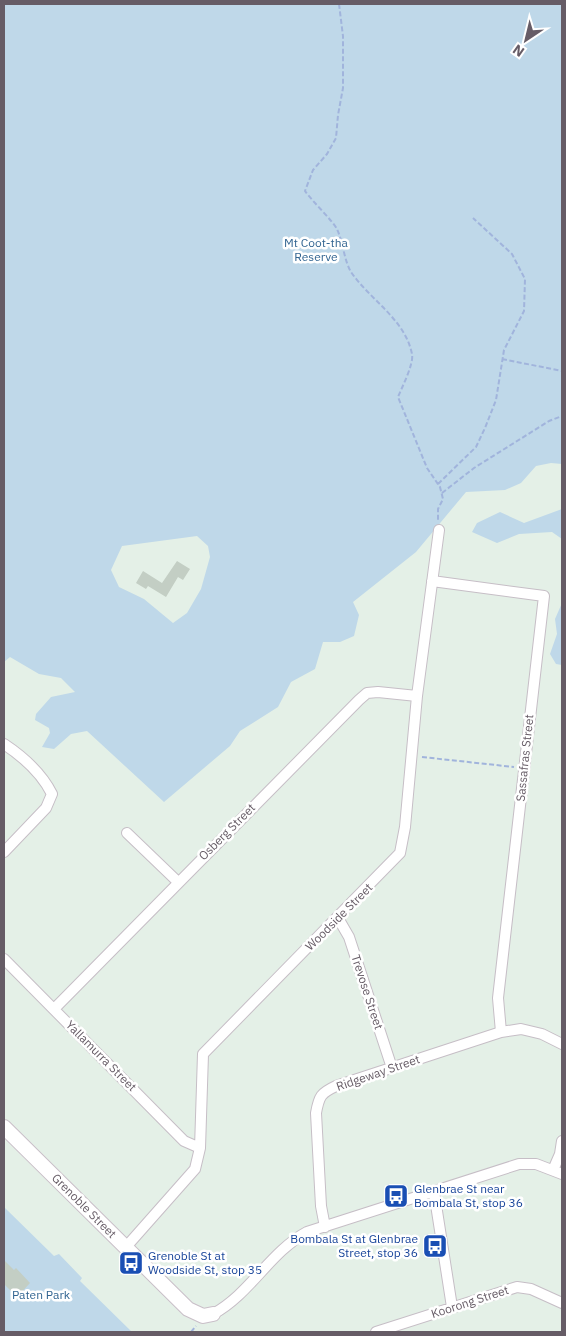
<svg xmlns="http://www.w3.org/2000/svg" width="566" height="1336" viewBox="0 0 566 1336" font-family="'IBM Plex Sans',sans-serif">
  <style>
    .green { fill: #bfd8e9; fill-rule: evenodd }
    .building { fill: #c3cec4 }
    .lines { fill: none; stroke-linecap: round; stroke-linejoin: round }
    .street-casing { stroke: #c6bec6; stroke-width: 12 }
    .secondary-casing { stroke: #c9bfc8; stroke-width: 16 }
    .path { stroke: #a1b4dc; stroke-width: 2; stroke-dasharray: 5 2.5; stroke-linecap: butt }
    .street { stroke: #fff; stroke-width: 10 }
    .secondary { stroke: #fff; stroke-width: 14 }
    .labels { text-anchor: middle; stroke-width: 5; stroke-linejoin: round; paint-order: stroke }
    .park-label { font-size: 12px; fill: #316491; stroke: #fff }
    .street-label { font-size: 12px; fill: #665c66; stroke: #fff }
    .transit-label { font-size: 12px; fill: #164399; stroke: #fff; text-anchor: start }
  </style>
  <rect width="100%" height="100%" fill="#e4f0e7"/>
  <path class="green" d="M 4,4 L 562,4 L 562,464 L 551,463 L 536,466 L 521,483 L 505,490 L 466,492 L 416,552 L 353,602 L 359,615 L 354,636 L 340,642 L 323,642 L 315,669 L 291,682 L 278,707 L 240,731 L 230,746 L 164,802 L 87,731 L 71,734 L 54,749 L 42,747 L 50,733 L 49,728 L 35,720 L 36,714 L 51,697 L 75,692 L 61,678 L 39,674 L 10,657 L 4,662 ZM 197,536 L 208,546 L 210,557 L 201,589 L 187,613 L 173,623 L 144,599 L 119,587 L 111,570 L 122,546 Z
    M 562,509 L 562,539 L 552,532 L 519,534 L 497,543 L 472,532 L 477,523 L 500,512 L 524,523 Z
    M 562,603 L 562,665 L 556,664 L 550,654 L 557,634 L 555,619 Z
    M 4,1207 L 54,1256 L 59,1254 L 82,1278 L 80,1281 L 132,1332 L 4,1332 Z"/>
  <path class="building" d="M 177,561 L 190,569 L 183,580 L 178,577 L 166,597 L 148,586 L 146,589 L 136,583 L 143,571 L 162,583 Z
    M 4,1260 L 14,1270 L 16,1268 L 30,1283 L 17,1297 L 4,1284 Z"/>
  <g class="lines">
    <defs>
      <path id="street" d="M 432,581 L 544,596 L 498,998 L 501,1032
        M 4,744 C 22,756 42,774 52,794 L 46,808 L 4,852
        M 127,833 L 178,882
        M 338,918 L 349,937 L 392,1068
        M 4,959 L 184,1141 L 200,1148
        M 54,1009 L 359,700 L 367,693 L 378,692 L 417,696
        M 553,1170 L 560,1154 L 562,1141
        M 434,1192 L 452,1307
        M 325,1227 L 321,1206 L 316,1113 C 319,1096 321,1093 336,1086 L 501,1032 L 521,1029 L 542,1034 L 562,1044
        M 126,1247 L 195,1169 L 200,1148 L 203,1054 L 400,853 L 405,827 L 417,696 L 439,530
        M 213,1314 C 250,1294 270,1252 307,1232 L 519,1164 L 536,1164 L 562,1174
        M 376,1332 L 517,1287 L 531,1289 L 562,1303"/>
      <path id="secondary" d="M 4,1127 L 188,1309 L 203,1316 L 213,1314"/>
    </defs>
    <use href="#street" class="street-casing"/>
    <use href="#secondary" class="secondary-casing"/>
    <path class="path" d="M 339,4 L 343,36 L 343,88 L 338,115 L 336,138 L 327,154 L 313,170 L 305,191 C 312,201 332,220 337,229 C 343,242 344,260 351,272 C 370,300 405,319 412,354 C 414,364 402,387 398,397 L 427,468 L 440,487 L 443,499 L 438,509 L 438,520
      M 502,359 L 562,371
      M 438,484 L 476,447 L 485,428 L 496,400 L 504,350 L 524,311 L 525,279 L 512,254 L 473,218
      M 442,493 L 474,468 L 549,421 L 562,416
      M 422,757 L 514,767
      M 191,1332 L 196,1326"/>
    <use href="#street" class="street"/>
    <use href="#secondary" class="secondary"/>
  </g>
  <defs>
    <symbol id="bus-square" viewBox="-11 -11 22 22"><rect x="-9" y="-9" width="18" height="18" rx="4" fill="#1a4fb4" stroke="#fff"/><path d="M-5-6H5V4H4V6H2V4H-2V6H-4V4H-5ZM-3.5-4V0h7V-4ZM-3.5 1.2v1.5H-2V1.2ZM2 1.2v1.5H3.5V1.2Z" fill="#fff"/></symbol>
  </defs>
  <g fill-rule="evenodd">
    <use href="#bus-square" x="382" y="1182" width="28" height="28"/>
    <use href="#bus-square" x="421" y="1232" width="28" height="28"/>
    <use href="#bus-square" x="117" y="1249" width="28" height="28"/>
  </g>
  <g class="labels">
    <g class="park-label">
      <text x="316" y="247">Mt Coot-tha<tspan x="316" dy="14">Reserve</tspan></text>
      <text x="41" y="1299">Paten Park</text>
    </g>
    <g class="street-label">
      <text transform="translate(525 758) rotate(-84)" y="4">Sassafras Street</text>
      <text transform="translate(227 832) rotate(-45)" y="4">Osberg Street</text>
      <text transform="translate(339 917) rotate(-45)" y="4">Woodside Street</text>
      <text transform="translate(367 992) rotate(72)" y="4">Trevose Street</text>
      <text transform="translate(101 1056) rotate(45)" y="4">Yallamurra Street</text>
      <text transform="translate(378 1073) rotate(-19)" y="4">Ridgeway Street</text>
      <text transform="translate(84 1206) rotate(45)" y="4">Grenoble Street</text>
      <text transform="translate(470 1302) rotate(-18)" y="4">Koorong Street</text>
    </g>
    <g class="transit-label">
      <text x="414" y="1193">Glenbrae St near<tspan x="414" dy="14">Bombala St, stop 36</tspan></text>
      <text x="418" y="1243" text-anchor="end">Bombala St at Glenbrae<tspan x="418" dy="14">Street, stop 36</tspan></text>
      <text x="148" y="1260">Grenoble St at<tspan x="148" dy="14">Woodside St, stop 35</tspan></text>
    </g>
  </g>
  <rect width="566" height="1336" fill="none" stroke="#665c66" stroke-width="10"/>
  <g transform="translate(526 40) rotate(215)" stroke="#ffffff" stroke-width="4" paint-order="stroke">
  <path d="M0-4L9 19L0 12L-9 19Z" fill="#665c66"/>
  <text y="-8" font-size="14" font-weight="bold" text-anchor="middle" fill="#665c66">N</text>
  </g>
</svg>
